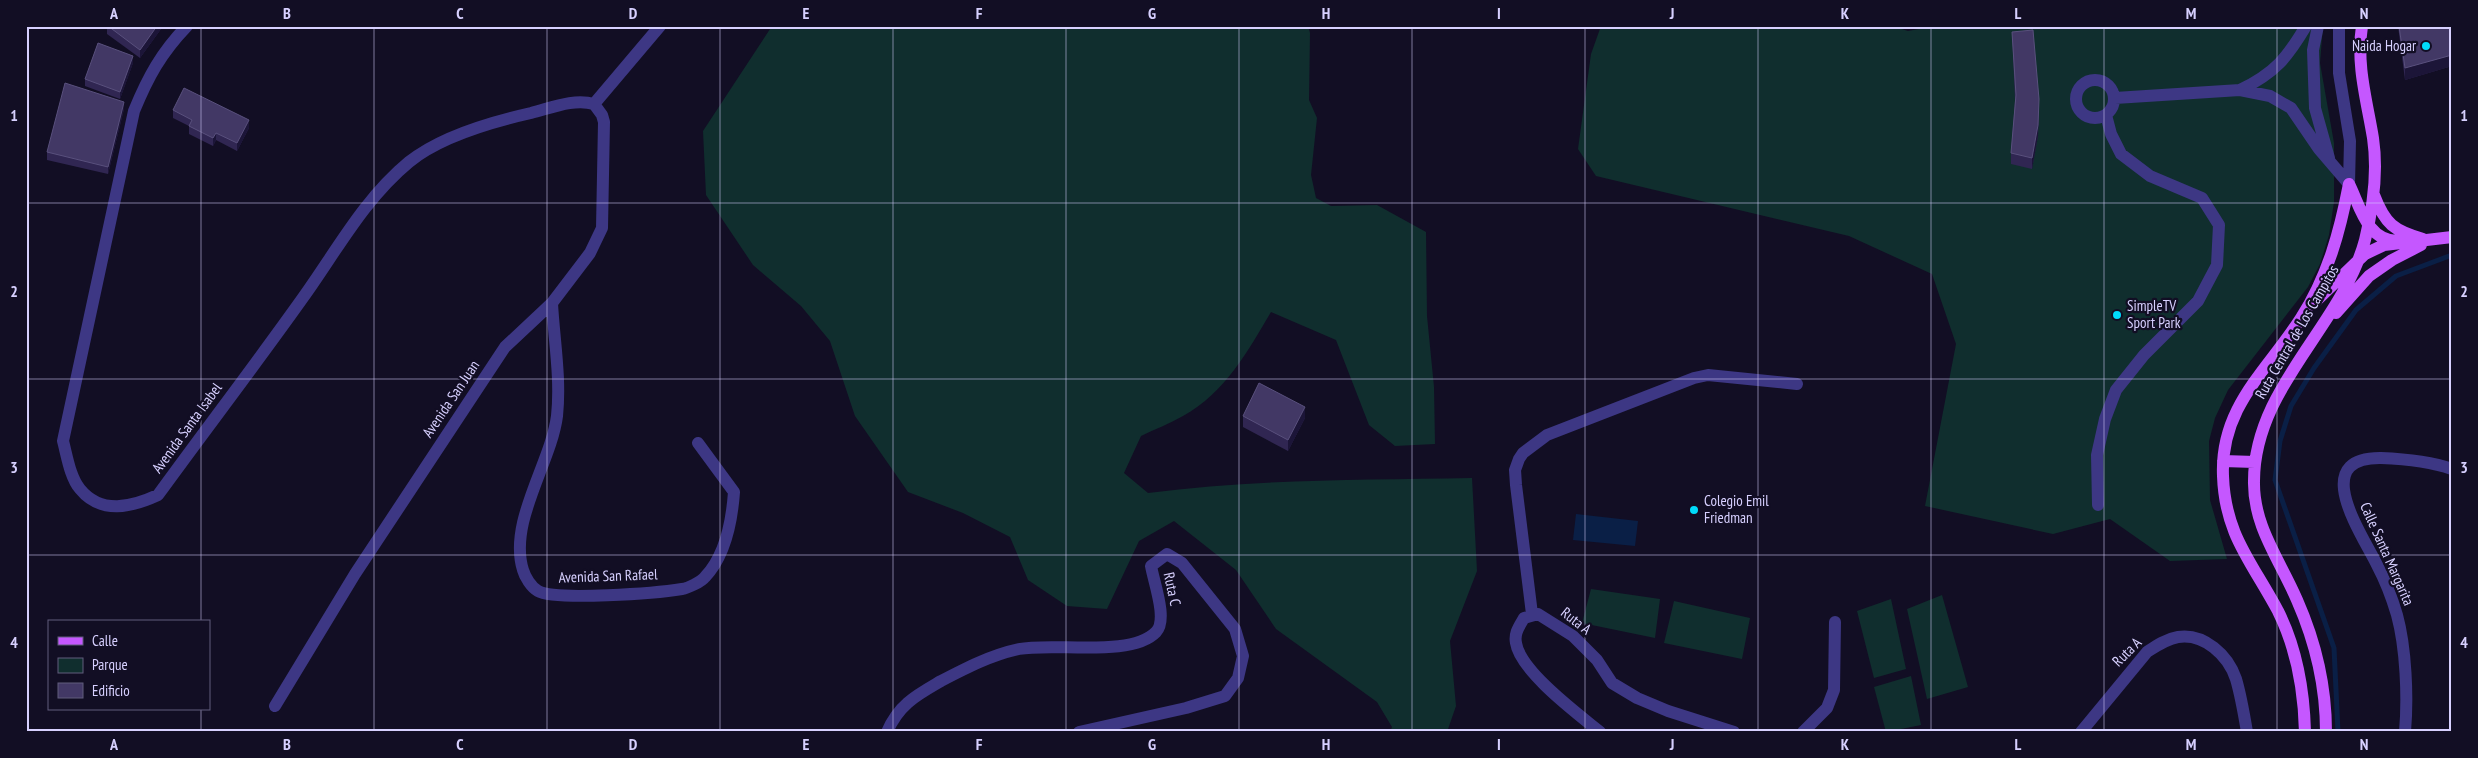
<svg xmlns="http://www.w3.org/2000/svg" width="2478" height="758" viewBox="0 0 2478 758" font-family="'PT Sans Narrow',sans-serif">
  <style>
    .green { fill: #102e2e }
    .water { fill: #0a1f46 }
    .lines { fill: none; stroke-linecap: round; stroke-linejoin: round }
    .stream { stroke: #0a1f46; stroke-width: 5 }
    .minor { stroke: #3d3784; stroke-width: 12 }
    .major { stroke: #c557ff; stroke-width: 12 }
    .wall { fill: #302652 }
    .shaded-wall { fill: #1c1538 }
    .building { fill: #423865; stroke: #59507d }
    .grid { fill: none; stroke: #d7d0ff; stroke-width: 1; stroke-opacity: 0.55 }
    .poi-dot { fill: #00dbfb; stroke: #120e24; stroke-width: 2 }
    .labels { text-anchor: middle; stroke-width: 4.5; stroke-linejoin: round; paint-order: stroke }
    .poi-label { font-size: 15px; fill: #d7d0ff; stroke: #120e24; text-anchor: start }
    .street-label { font-size: 15px; fill: #d7d0ff; stroke: #120e24 }
    .neatline { fill: none; stroke: #d7d0ff; stroke-width: 2 }
    .grid-label { font-size: 16px; text-anchor: middle; font-weight: bold; fill: #d7d0ff }
  </style>
  <rect width="100%" height="100%" fill="#120e24"/>
  <path class="green" d="M 772,26 L 1308,26 L 1310,33 L 1309,100 L 1317,118 L 1311,175 L 1316,198 L 1331,206 L 1377,205 L 1426,232 L 1427,316 L 1434,387 L 1435,444 L 1395,446 L 1369,425 L 1336,340 L 1271,312 C 1248,351 1225,393 1183,416 C 1169,424 1155,429 1141,436 L 1124,473 L 1148,493 C 1255,479 1364,480 1472,478 L 1477,571 L 1450,641 L 1456,706 L 1447,732 L 1390,732 L 1392,727 L 1377,702 L 1276,629 L 1236,570 L 1174,521 L 1139,541 L 1107,609 L 1067,606 L 1028,580 L 1010,537 L 963,513 L 908,492 L 855,416 L 830,341 L 801,306 L 753,265 L 706,195 L 703,131 Z
    M 1601,26 L 1892,26 L 1908,31 L 1935,26 L 2323,26 L 2320,63 L 2334,143 L 2334,202 L 2329,235 L 2320,264 L 2308,287 L 2228,390 L 2215,418 L 2209,441 L 2210,500 L 2227,559 L 2170,561 L 2110,519 L 2053,534 L 1925,506 L 1956,344 L 1932,274 L 1849,236 L 1596,176 L 1578,149 L 1591,54 Z
    M 1591,589 L 1660,599 L 1655,638 L 1582,623 Z
    M 1942,595 L 1968,687 L 1927,699 L 1907,609 Z
    M 1891,599 L 1906,669 L 1874,678 L 1857,611 Z
    M 1674,601 L 1750,618 L 1742,659 L 1664,643 Z
    M 1911,676 L 1921,725 L 1886,732 L 1874,687 Z"/>
  <path class="water" d="M 1576,514 L 1638,521 L 1635,546 L 1573,540 Z"/>
  <g class="lines">
    <path class="stream" d="M 2338,732 L 2334,648 L 2275,480 L 2280,441 L 2291,406 L 2314,368 L 2356,310 L 2396,276 L 2452,255"/>
    <path class="minor" d="M 187,26 C 161,53 148,77 134,111 L 63,441 C 67,456 70,477 80,489 C 101,515 132,507 158,495 C 206,429 255,365 302,299 C 336,252 363,200 409,162 C 441,136 491,122 531,113 C 551,108 574,98 594,104
      M 2318,26 L 2313,50 L 2315,108 L 2329,158
      M 2339,26 L 2339,73 L 2350,141 L 2349,184
      M2076 99a19 19 0 1 1 38 0a19 19 0 1 1-38 0Z
      M 2240,90 C 2275,73 2287,58 2306,26
      M 2115,98 L 2240,90 L 2270,96 L 2291,108 L 2319,149 L 2349,184
      M 594,104 L 660,26
      M 552,303 C 554,340 561,378 557,416 C 551,463 508,522 523,570 C 525,577 531,587 538,591 C 555,601 658,593 682,589 C 688,588 701,582 705,577 C 725,556 732,520 734,492 L 698,443
      M 2098,505 L 2097,455 L 2105,419 L 2116,390 L 2144,355 L 2198,301 L 2217,265 L 2219,225 L 2202,198 L 2150,176 L 2121,154 L 2111,134 L 2106,115
      M 1532,614 L 1516,485 L 1515,470 L 1519,459 L 1523,453 L 1547,435 L 1694,378 L 1708,375 L 1797,384
      M 275,706 L 355,574 L 505,347 L 552,303 L 590,253 L 602,228 L 604,122 L 602,115 L 594,104
      M 887,732 C 899,704 917,695 941,681 C 966,668 991,655 1019,649 C 1054,642 1131,658 1156,632 C 1168,620 1154,583 1151,566 L 1167,554 L 1182,563 L 1235,629 L 1243,656 L 1238,678 L 1225,696 L 1186,708 L 1079,732
      M 1600,732 C 1578,714 1520,671 1516,643 C 1514,633 1519,627 1524,618 L 1538,614 L 1573,636 L 1597,660 L 1612,683 L 1637,698 L 1668,711 L 1734,732
      M 1803,732 L 1827,708 L 1834,690 L 1835,622
      M 2081,732 L 2147,652 C 2156,646 2166,639 2178,637 C 2204,633 2228,655 2236,679 C 2241,696 2244,714 2247,732
      M 2405,732 C 2408,697 2406,648 2397,615 C 2392,598 2385,580 2377,565 C 2362,534 2308,457 2381,458 C 2405,459 2429,461 2452,469"/>
    <path class="major" d="M 2349,184 C 2360,206 2367,241 2398,241
      M 2374,195 C 2385,224 2394,231 2423,239
      M 2314,303 L 2365,254 L 2384,245 L 2452,237
      M 2336,313 L 2369,276 L 2392,260 L 2421,245
      M 2223,461 L 2255,462
      M 2305,732 C 2304,691 2296,647 2278,611 C 2252,562 2225,535 2223,476 C 2220,407 2267,371 2301,318 C 2328,276 2340,231 2349,184
      M 2326,732 C 2326,685 2316,643 2297,600 C 2280,560 2253,526 2254,481 C 2254,387 2342,326 2365,240 C 2373,208 2378,172 2373,138 C 2367,101 2356,65 2362,26"/>
  </g>
  <path class="wall" d="M 107,26 L 161,26 L 161,29 L 140,58 L 107,34 Z
    M 2398,26 L 2452,26 L 2452,66 L 2405,80 Z
    M 2012,32 L 2039,110 L 2038,136 L 2032,169 L 2011,164 L 2011,153 L 2015,100 Z
    M 133,63 L 120,99 L 85,86 L 85,79 Z
    M 124,109 L 108,174 L 47,160 L 47,152 Z
    M 173,110 L 249,128 L 237,151 L 216,140 L 213,146 L 189,134 L 189,126 L 173,118 Z
    M 1243,416 L 1305,418 L 1288,451 L 1243,427 Z"/>
  <path class="shaded-wall" d="M 157,26 L 161,26 L 161,29 L 140,58 L 140,50 Z
    M 2452,55 L 2452,66 L 2405,80 L 2405,68 Z
    M 133,56 L 133,63 L 120,99 L 120,92 Z
    M 2039,99 L 2038,136 L 2032,169 L 2032,158 Z
    M 124,102 L 124,109 L 108,174 L 108,167 Z
    M 249,120 L 249,128 L 237,151 L 237,143 Z
    M 216,133 L 216,140 L 213,146 L 213,138 Z
    M 1305,407 L 1305,418 L 1288,451 L 1288,440 Z"/>
  <path class="building" d="M 108,26 L 157,26 L 140,50 Z
    M 2399,26 L 2452,26 L 2452,55 L 2405,68 Z
    M 2033,30 L 2039,99 L 2038,125 L 2032,158 L 2011,153 L 2016,95 L 2012,32 Z
    M 98,43 L 133,56 L 120,92 L 85,79 Z
    M 65,83 L 124,102 L 108,167 L 47,152 Z
    M 184,88 L 249,120 L 237,143 L 216,133 L 213,138 L 189,126 L 192,120 L 173,110 Z
    M 1259,383 L 1305,407 L 1288,440 L 1243,416 Z"/>
  <path class="grid" d="M 201,26 L 201,622M 374,26 L 374,732M 547,26 L 547,732M 720,26 L 720,732M 893,26 L 893,732M 1066,26 L 1066,732M 1239,26 L 1239,732M 1412,26 L 1412,732M 1585,26 L 1585,732M 1758,26 L 1758,732M 1931,26 L 1931,732M 2104,26 L 2104,732M 2277,26 L 2277,732M 26,203 L 2452,203M 26,379 L 2452,379M 26,555 L 2452,555M 201,709 L 201,732"/>
  <g class="poi-dot">
    <circle cx="2426" cy="46" r="5"/>
    <circle cx="2117" cy="315" r="5"/>
    <circle cx="1694" cy="510" r="5"/>
  </g>
  <g class="labels">
    <g class="poi-label">
      <text x="2416" y="51" text-anchor="end">Naida Hogar</text>
      <text x="2127" y="311">SimpleTV<tspan x="2127" dy="17">Sport Park</tspan></text>
      <text x="1704" y="506">Colegio Emil<tspan x="1704" dy="17">Friedman</tspan></text>
    </g>
    <g class="street-label">
      <text transform="translate(2297 332) rotate(-60)" y="5">Ruta Central de Los Campitos</text>
      <text transform="translate(451 399) rotate(-56)" y="5">Avenida San Juan</text>
      <text transform="translate(187 428) rotate(-54)" y="5">Avenida Santa Isabel</text>
      <text transform="translate(2387 554) rotate(66)" y="5">Calle Santa Margarita</text>
      <text transform="translate(608 576) rotate(-2)" y="5">Avenida San Rafael</text>
      <text transform="translate(1172 589) rotate(78)" y="5">Ruta C</text>
      <text transform="translate(1576 621) rotate(38)" y="5">Ruta A</text>
      <text transform="translate(2127 652) rotate(-45)" y="5">Ruta A</text>
    </g>
  </g>
  <rect width="2478" height="758" fill="none" stroke="#120e24" stroke-width="55"/>
  <rect x="48" y="620" width="162" height="90" fill="#120e24" stroke="#615c7c"/>
  <rect x="58" y="637" width="25" height="8" fill="#c557ff" stroke="#615c7c"/>
  <text x="92" y="646" font-size="15" fill="#d7d0ff">Calle</text>
  <rect x="58" y="658" width="25" height="15" fill="#102e2e" stroke="#615c7c"/>
  <text x="92" y="670" font-size="15" fill="#d7d0ff">Parque</text>
  <rect x="58" y="683" width="25" height="15" fill="#423865" stroke="#615c7c"/>
  <text x="92" y="696" font-size="15" fill="#d7d0ff">Edificio</text>
  <rect x="28" y="28" width="2422" height="702" class="neatline"/>
  <g class="grid-label">
    <text x="114" y="19">A</text>
    <text x="287" y="19">B</text>
    <text x="460" y="19">C</text>
    <text x="633" y="19">D</text>
    <text x="806" y="19">E</text>
    <text x="979" y="19">F</text>
    <text x="1152" y="19">G</text>
    <text x="1326" y="19">H</text>
    <text x="1499" y="19">I</text>
    <text x="1672" y="19">J</text>
    <text x="1845" y="19">K</text>
    <text x="2018" y="19">L</text>
    <text x="2191" y="19">M</text>
    <text x="2364" y="19">N</text>
    <text x="14" y="121">1</text>
    <text x="2464" y="121">1</text>
    <text x="14" y="297">2</text>
    <text x="2464" y="297">2</text>
    <text x="14" y="473">3</text>
    <text x="2464" y="473">3</text>
    <text x="14" y="648">4</text>
    <text x="2464" y="648">4</text>
    <text x="114" y="750">A</text>
    <text x="287" y="750">B</text>
    <text x="460" y="750">C</text>
    <text x="633" y="750">D</text>
    <text x="806" y="750">E</text>
    <text x="979" y="750">F</text>
    <text x="1152" y="750">G</text>
    <text x="1326" y="750">H</text>
    <text x="1499" y="750">I</text>
    <text x="1672" y="750">J</text>
    <text x="1845" y="750">K</text>
    <text x="2018" y="750">L</text>
    <text x="2191" y="750">M</text>
    <text x="2364" y="750">N</text>
  </g>
</svg>
